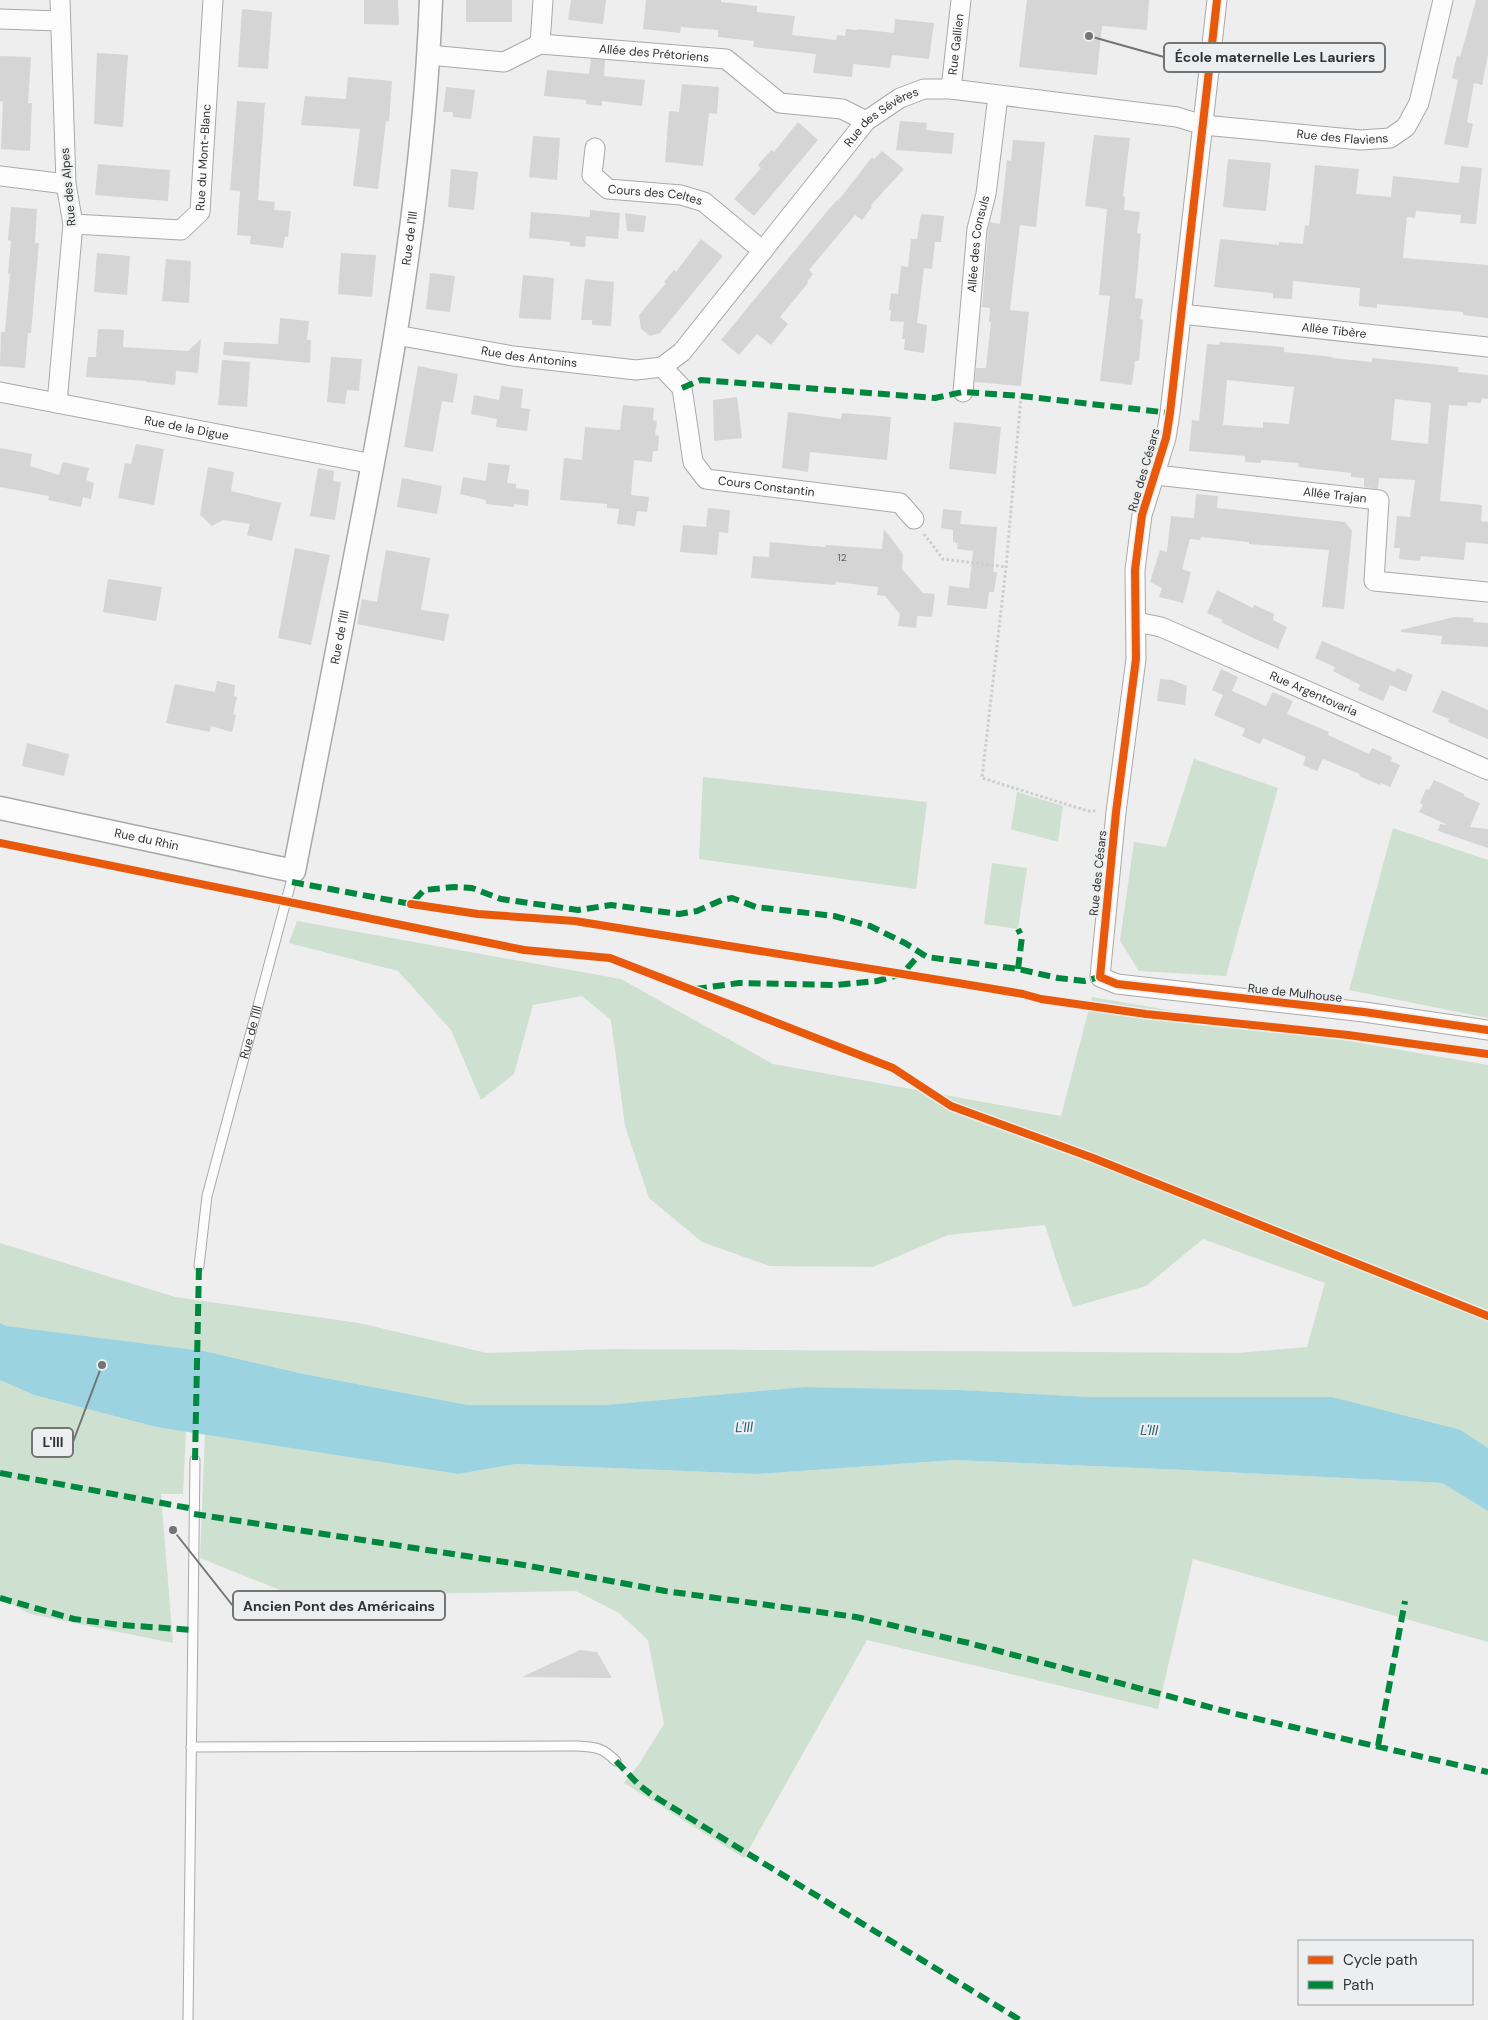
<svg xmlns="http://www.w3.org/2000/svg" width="1488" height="2020" viewBox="0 0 1488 2020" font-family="'DM Sans',sans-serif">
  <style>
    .green { fill: #cee0cf }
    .water { fill: #9bd4e0 }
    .building { fill: #d5d5d5; fill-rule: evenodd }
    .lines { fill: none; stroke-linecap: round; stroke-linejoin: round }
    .service-casing { stroke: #a9a9a9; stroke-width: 11 }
    .minor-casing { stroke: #a9a9a9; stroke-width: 21 }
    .tertiary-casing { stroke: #a9a9a9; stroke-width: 25 }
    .path { stroke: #cccdcd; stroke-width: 3; stroke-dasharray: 2.5 2.5; stroke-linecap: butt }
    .service { stroke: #fcfcfc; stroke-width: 9 }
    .minor { stroke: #fcfcfc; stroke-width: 19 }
    .tertiary { stroke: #fcfcfc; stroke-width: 22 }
    .quiet { stroke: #00873e; stroke-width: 6; stroke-dasharray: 12 6; stroke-linecap: butt }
    .cycleway-casing { stroke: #edeeef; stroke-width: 11 }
    .cycleway { stroke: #e8590c; stroke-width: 8 }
    .labels { text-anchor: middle; stroke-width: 4.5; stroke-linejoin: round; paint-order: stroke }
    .number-label { font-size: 10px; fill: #5c5d5d }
    .street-label { font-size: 12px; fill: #313232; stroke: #edeeef }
    .water-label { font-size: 14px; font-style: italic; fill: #1d606d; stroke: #edeeef }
    .leader { fill: none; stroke: #737474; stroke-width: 2 }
    .callout-dot { fill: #737474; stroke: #edeeef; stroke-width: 2 }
    .callout { fill: #edeeef; stroke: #737474; stroke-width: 2 }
    .callout-label { font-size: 14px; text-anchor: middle; font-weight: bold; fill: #313232 }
  </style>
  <rect width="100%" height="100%" fill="#eee"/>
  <path class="green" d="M 1194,759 L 1278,788 L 1226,976 L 1139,971 L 1120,941 L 1134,842 L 1166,847 Z
    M 703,777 L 927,802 L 916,889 L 699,859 Z
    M 1017,792 L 1063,806 L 1058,842 L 1011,829 Z
    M 1393,828 L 1488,860 L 1488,1018 L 1349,990 Z
    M 992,863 L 1027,868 L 1018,929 L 984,924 Z
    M 297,921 L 621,979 L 773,1064 L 1061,1116 L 1092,997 L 1488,1065 L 1488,1448 L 1461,1430 L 1090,1397 L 961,1390 L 804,1387 L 605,1405 L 468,1405 L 304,1374 L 204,1351 L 7,1326 L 0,1323 L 0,1243 L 175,1297 L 359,1323 L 487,1353 L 612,1349 L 1238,1353 L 1307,1347 L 1325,1283 L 1203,1239 L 1146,1286 L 1073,1307 L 1059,1269 L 1045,1225 L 948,1235 L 873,1267 L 770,1266 L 702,1242 L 649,1198 L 625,1126 L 611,1020 L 582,996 L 533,1005 L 514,1074 L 481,1100 L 451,1030 L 398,971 L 289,943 Z
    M 0,1380 L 34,1395 L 156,1427 L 186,1431 L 183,1494 L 161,1494 L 173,1643 L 30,1614 L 0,1598 Z
    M 205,1434 L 458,1474 L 516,1464 L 757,1474 L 955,1460 L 1185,1470 L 1442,1483 L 1488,1511 L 1488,1642 L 1193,1559 L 1158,1709 L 867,1640 L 744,1858 L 624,1783 L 639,1764 L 664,1724 L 648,1640 L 619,1613 L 576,1591 L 295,1596 L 200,1558 Z"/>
  <path class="water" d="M 0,1323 L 7,1326 L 204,1351 L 304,1374 L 468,1405 L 605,1405 L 804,1387 L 961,1390 L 1090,1397 L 1332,1397 L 1461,1430 L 1488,1448 L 1488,1511 L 1442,1483 L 1185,1470 L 955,1460 L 757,1474 L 516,1464 L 458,1474 L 156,1427 L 34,1395 L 0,1380 Z"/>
  <path class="building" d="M 364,0 L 398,0 L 399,25 L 364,24 Z
    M 466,0 L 512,0 L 512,22 L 466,22 Z
    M 571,0 L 606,0 L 603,24 L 568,20 Z
    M 646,0 L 721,0 L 721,2 L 757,6 L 757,12 L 795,16 L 792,35 L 836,40 L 837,35 L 845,36 L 846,29 L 857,30 L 857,29 L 894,33 L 895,19 L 934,23 L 929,59 L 892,55 L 890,68 L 853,64 L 852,77 L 813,73 L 816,54 L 753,47 L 754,41 L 718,37 L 718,30 L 681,27 L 680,33 L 643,29 Z
    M 1027,0 L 1149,0 L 1147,30 L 1102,26 L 1097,75 L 1019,67 Z
    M 1476,0 L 1488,0 L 1488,55 L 1482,85 L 1474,83 L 1467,122 L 1473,124 L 1468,148 L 1444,144 L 1458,80 L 1452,78 L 1454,68 L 1457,56 L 1460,57 Z
    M 242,9 L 272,12 L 268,69 L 238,67 Z
    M 97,53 L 128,55 L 123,127 L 94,124 Z
    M 0,56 L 31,57 L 28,103 L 32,103 L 30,151 L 1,149 L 3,102 L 0,101 Z
    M 591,59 L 605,60 L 604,76 L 645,80 L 642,106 L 602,101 L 602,106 L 586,104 L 586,100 L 544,96 L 547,70 L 589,74 Z
    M 348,77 L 392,81 L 389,122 L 386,121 L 378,189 L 353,186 L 360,129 L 301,125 L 305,96 L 346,99 Z
    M 682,84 L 719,87 L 717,114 L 709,113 L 703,166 L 665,162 L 669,111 L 679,112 Z
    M 446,87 L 475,90 L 471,119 L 453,117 L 453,112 L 443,112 Z
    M 237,101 L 265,103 L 258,200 L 275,202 L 274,210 L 291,211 L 288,237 L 285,237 L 283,248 L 250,244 L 251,236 L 237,235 L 240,191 L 230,190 Z
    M 900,121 L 927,123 L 926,130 L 954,133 L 952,154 L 896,150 Z
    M 798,122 L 818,140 L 754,216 L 734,199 L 761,168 L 758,165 L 771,150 L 774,152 Z
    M 1094,135 L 1130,138 L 1123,196 L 1125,197 L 1124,210 L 1140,212 L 1137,233 L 1141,234 L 1135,298 L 1143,299 L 1140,319 L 1143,320 L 1139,361 L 1135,361 L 1132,385 L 1100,381 L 1110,296 L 1099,295 L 1107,209 L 1085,206 Z
    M 533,136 L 560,138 L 557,180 L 529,177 Z
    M 1013,140 L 1045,142 L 1036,227 L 1020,225 L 1010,310 L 1029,312 L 1021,386 L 975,382 L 976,368 L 986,368 L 991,322 L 989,322 L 990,308 L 982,307 L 988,231 L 990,222 L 1000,224 L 1007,160 L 1011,161 Z
    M 882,151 L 904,169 L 871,205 L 872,207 L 862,220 L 855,215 L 809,270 L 813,274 L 807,282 L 808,283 L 780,317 L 788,324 L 771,345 L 757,334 L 739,355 L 721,340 L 829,209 L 837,200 L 838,201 L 872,157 L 874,159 Z
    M 1228,159 L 1271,163 L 1266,211 L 1223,207 Z
    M 98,164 L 170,170 L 168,201 L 95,195 Z
    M 1315,165 L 1359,169 L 1356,194 L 1391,197 L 1393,176 L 1459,183 L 1461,166 L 1482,168 L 1476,224 L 1460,223 L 1461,215 L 1416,211 L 1415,218 L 1407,217 L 1403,258 L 1488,265 L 1488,318 L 1463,315 L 1463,312 L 1377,304 L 1377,308 L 1359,306 L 1360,288 L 1293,281 L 1292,299 L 1273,298 L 1273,293 L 1214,287 L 1220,239 L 1279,245 L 1279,242 L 1303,244 L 1305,225 L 1309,226 Z
    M 451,169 L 478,172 L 474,210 L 448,207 Z
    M 11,207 L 37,209 L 35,243 L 39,243 L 31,333 L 28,333 L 25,368 L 0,366 L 1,332 L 5,332 L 10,274 L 8,274 L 11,241 L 8,240 Z
    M 590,210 L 620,213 L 618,239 L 586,236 L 585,247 L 570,246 L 570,242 L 529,238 L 531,212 L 590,217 Z
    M 625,213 L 646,216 L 644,232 L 627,231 Z
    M 921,214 L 944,216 L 941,242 L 935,242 L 932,269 L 924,268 L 917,323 L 927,325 L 924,353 L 904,350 L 905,339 L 902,339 L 904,322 L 890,321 L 891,310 L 889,310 L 891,293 L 898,294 L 901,266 L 908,267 L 911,239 L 917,239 Z
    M 701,239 L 723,256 L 660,333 L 650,336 L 641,329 L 639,315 L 666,283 L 664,282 L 674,270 L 676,272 Z
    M 97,253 L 130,256 L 127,295 L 94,292 Z
    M 341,253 L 376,255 L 372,297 L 338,294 Z
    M 166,259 L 191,261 L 189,303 L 162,301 Z
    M 430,273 L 455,276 L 450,312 L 426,309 Z
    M 523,275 L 554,278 L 551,320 L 519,318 Z
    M 585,279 L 614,282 L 611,326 L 592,325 L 592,320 L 581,320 Z
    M 280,318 L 309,321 L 307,340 L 311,340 L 310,363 L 223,355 L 224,342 L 278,344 Z
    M 98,329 L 124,330 L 123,347 L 188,351 L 201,339 L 198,373 L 176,371 L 175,385 L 146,382 L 146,381 L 86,377 L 88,357 L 96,357 Z
    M 1220,342 L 1284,347 L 1284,352 L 1333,357 L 1332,358 L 1372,362 L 1372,358 L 1459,367 L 1458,372 L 1488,375 L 1488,399 L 1482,398 L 1481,403 L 1468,402 L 1467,406 L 1449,405 L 1440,501 L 1482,505 L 1481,521 L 1488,522 L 1488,544 L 1466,542 L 1464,560 L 1421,556 L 1420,561 L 1399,559 L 1400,548 L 1394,548 L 1397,516 L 1410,517 L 1415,480 L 1379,478 L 1378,489 L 1364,487 L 1364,478 L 1351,477 L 1351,473 L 1298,467 L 1299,463 L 1261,460 L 1261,463 L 1245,462 L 1245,456 L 1189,451 L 1192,420 L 1199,421 L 1207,344 L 1219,345 ZM 1227,380 L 1294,387 L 1289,424 L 1263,422 L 1263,428 L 1223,425 ZM 1395,399 L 1431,403 L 1428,444 L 1391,440 Z
    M 331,357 L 362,359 L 359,391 L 347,390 L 345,404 L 327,402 Z
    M 222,360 L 250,362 L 247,407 L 218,405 Z
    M 418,366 L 458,374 L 453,403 L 442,401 L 433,452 L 404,447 Z
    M 501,386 L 523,389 L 521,408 L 530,409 L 527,431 L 496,427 L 497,419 L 471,414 L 474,395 L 499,400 Z
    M 737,397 L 742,438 L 714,441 L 713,400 Z
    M 623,405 L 654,408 L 653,420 L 657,421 L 655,435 L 659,436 L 658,451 L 653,451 L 652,462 L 634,460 L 631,495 L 649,497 L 647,512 L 637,511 L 635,526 L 617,524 L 619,509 L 607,508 L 607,504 L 560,500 L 564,458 L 582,460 L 585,427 L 620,430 Z
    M 788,412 L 841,419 L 842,413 L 891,417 L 887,460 L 810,452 L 808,472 L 782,468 Z
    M 954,422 L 1001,427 L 996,474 L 949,469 Z
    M 136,444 L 164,449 L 154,505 L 118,498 L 125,463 L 131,464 Z
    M 0,448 L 32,454 L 30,466 L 59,475 L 63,462 L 89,468 L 86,480 L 94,483 L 91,499 L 83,497 L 81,507 L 48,500 L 49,496 L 0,487 Z
    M 488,463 L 510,465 L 507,483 L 516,484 L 516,488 L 529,490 L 528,506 L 514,504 L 514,507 L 486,504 L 486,500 L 460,494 L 463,477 L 486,481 Z
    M 208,467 L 234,472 L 231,491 L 281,503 L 272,541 L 247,535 L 250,524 L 223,520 L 212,526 L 200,515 Z
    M 318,468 L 334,471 L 333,481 L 341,482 L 335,520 L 310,516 Z
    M 402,478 L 442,486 L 437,514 L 397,507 Z
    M 1196,494 L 1218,496 L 1217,508 L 1345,522 L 1352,531 L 1344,609 L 1322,607 L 1329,550 L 1249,544 L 1249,542 L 1201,537 L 1200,540 L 1190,539 L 1182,569 L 1191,572 L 1183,603 L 1159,597 L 1162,588 L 1150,582 L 1160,550 L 1167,552 L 1171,516 L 1194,518 Z
    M 708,508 L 730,510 L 728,533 L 719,532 L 717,555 L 680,552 L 683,525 L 706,527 Z
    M 943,509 L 962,511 L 960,524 L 997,527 L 993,572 L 997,572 L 994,592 L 989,592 L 987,609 L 947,605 L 949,586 L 969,588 L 973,551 L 957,549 L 958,543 L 953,542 L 953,530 L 941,528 Z
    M 884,529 L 903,554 L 902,569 L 923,593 L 935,594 L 932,617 L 917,616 L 916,628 L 898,626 L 900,614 L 885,596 L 877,595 L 878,587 L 836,582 L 835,585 L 751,578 L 753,556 L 769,557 L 770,542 L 825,547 L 826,545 L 882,549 Z
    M 295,548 L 330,555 L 311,645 L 278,638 Z
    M 386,550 L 430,558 L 421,610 L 449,614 L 444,641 L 357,624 L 362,599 L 377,602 Z
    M 108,579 L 162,587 L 156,621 L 103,612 Z
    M 1217,590 L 1253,608 L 1254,605 L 1274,614 L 1273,620 L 1287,627 L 1278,649 L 1253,638 L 1221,622 L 1223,620 L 1207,613 Z
    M 1454,617 L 1474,618 L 1473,622 L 1488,623 L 1488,647 L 1441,644 L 1442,636 L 1401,632 L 1401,630 Z
    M 1322,641 L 1395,672 L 1397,668 L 1413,675 L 1406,692 L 1390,685 L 1383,701 L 1358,690 L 1360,685 L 1333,671 L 1335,667 L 1315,658 Z
    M 1221,669 L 1238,677 L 1232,691 L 1266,706 L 1273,692 L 1293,701 L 1287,714 L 1329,732 L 1328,735 L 1369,754 L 1372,748 L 1392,757 L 1391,761 L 1400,765 L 1390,787 L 1381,783 L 1380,785 L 1359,776 L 1360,774 L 1323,759 L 1317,771 L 1303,765 L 1306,757 L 1263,738 L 1260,744 L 1242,736 L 1245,729 L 1214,715 L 1223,695 L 1212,690 Z
    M 1160,679 L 1172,680 L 1187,686 L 1185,705 L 1157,701 Z
    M 217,681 L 235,685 L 234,696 L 237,697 L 233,714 L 236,715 L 232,732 L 211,726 L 210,732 L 166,723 L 175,684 L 215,692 Z
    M 1442,690 L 1488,710 L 1488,739 L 1448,722 L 1449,719 L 1432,712 Z
    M 27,743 L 69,754 L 64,776 L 22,766 Z
    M 1434,780 L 1464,794 L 1464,796 L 1480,803 L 1470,827 L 1488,829 L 1488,848 L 1438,831 L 1440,824 L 1448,825 L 1419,812 L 1423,805 L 1420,803 L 1426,789 L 1429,790 Z
    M 580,1650 L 597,1652 L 612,1678 L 522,1677 Z"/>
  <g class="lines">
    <defs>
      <g id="service">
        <path id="s1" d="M 199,1266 L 207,1196 L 294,871"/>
        <path d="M 191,1747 L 576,1746 C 595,1747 602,1747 616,1761"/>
        <path d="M 188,2020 L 195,1460"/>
      </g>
      <g id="minor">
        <path d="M 1217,0 L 1170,413 L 1166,438 L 1142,515 L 1135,570 L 1136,659 L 1116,812 L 1100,977 L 1117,984 L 1364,1012 L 1488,1030"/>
        <path d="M 0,19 L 59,21"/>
        <path d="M 540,44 L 543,0"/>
        <path id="s2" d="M 429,55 L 504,62 L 540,44 L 726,59 L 780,103 L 842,109 L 866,121"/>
        <path id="s3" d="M 951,89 L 961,0"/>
        <path id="s4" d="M 595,148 L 592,175 L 608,189 L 681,195 L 704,202 L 763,251"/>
        <path d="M 0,176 L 66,184"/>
        <path id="s5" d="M 73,224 L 181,230 L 200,212 L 213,0"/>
        <path id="s6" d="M 1181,314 L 1488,347"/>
        <path id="s7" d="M 396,335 L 513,356 L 636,370 L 662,367"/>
        <path id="s8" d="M 662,367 L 682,352 L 866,121 L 900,98 L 924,89 L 951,89 L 1177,117 L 1203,125 L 1361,140 L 1390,138 L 1406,127 L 1419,103 L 1443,0"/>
        <path id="s9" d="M 662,367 L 682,388 L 693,462 L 706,479 L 900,503 L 914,519"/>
        <path id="s10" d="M 0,392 L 373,464"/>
        <path id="s11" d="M 963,392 L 977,229 L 986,194 L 998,96"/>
        <path d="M 57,403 L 73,224 L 66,184 L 60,0"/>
        <path id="s12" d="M 1156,475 L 1379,500 L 1374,581 L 1488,592"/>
        <path id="s13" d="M 1137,622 L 1161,627 L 1488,770"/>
      </g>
      <g id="tertiary">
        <path id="s14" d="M 0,808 L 294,871 C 315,766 335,662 355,557 C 391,373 424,188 431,0"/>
      </g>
    </defs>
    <use href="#service" class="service-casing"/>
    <use href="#minor" class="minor-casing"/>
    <use href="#tertiary" class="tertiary-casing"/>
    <path class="path" d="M 1021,396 L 1006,567 L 982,778 L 1088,811 L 1098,811
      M 924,534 L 943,559 L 1006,567"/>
    <use href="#service" class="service"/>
    <use href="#minor" class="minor"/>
    <use href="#tertiary" class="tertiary"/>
    <path class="quiet" d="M 682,388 L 701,380 L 935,398 L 963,392 L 1021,396 L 1170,413
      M 292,882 L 411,904 L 424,890 L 454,887 L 472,888 L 501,899 L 578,910 L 611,905 L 679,914 L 697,911 L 722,900 L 732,898 L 756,907 L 834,916 L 870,926 L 905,943 L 927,957 L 1018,969 L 1058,978 L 1084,981 L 1100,977
      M 1018,969 L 1022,937 L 1018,929
      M 695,989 L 739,983 L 835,985 L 877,981 L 902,974 L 921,953
      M 195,1460 L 199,1266
      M 0,1473 L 194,1509
      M 194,1514 L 524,1565 L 665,1591 L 856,1617 L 969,1643 L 1232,1713 L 1488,1772
      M 0,1598 L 74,1619 L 121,1625 L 193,1630
      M 1378,1746 L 1405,1601
      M 616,1761 L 639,1785 L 652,1795 L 1020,2020"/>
    <defs>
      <path id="cycleway" d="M 1217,0 L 1170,413 L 1166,438 L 1142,515 L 1135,570 L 1136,659 L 1116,812 L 1100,977 L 1117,984 L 1364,1012 L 1488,1030
        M 0,843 L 524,950 L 610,958 L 893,1068 L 951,1106 L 1093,1158 L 1488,1316
        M 411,904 L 478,914 L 575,921 L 958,983 L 1023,994 L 1041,999 L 1146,1014 L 1348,1035 L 1488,1054"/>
    </defs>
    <use href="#cycleway" class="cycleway-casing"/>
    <use href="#cycleway" class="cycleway"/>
  </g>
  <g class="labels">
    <g class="number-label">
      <text x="842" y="561">12</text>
    </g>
    <g class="street-label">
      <text dy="4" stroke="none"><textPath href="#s3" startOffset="45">Rue Gallien</textPath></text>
      <text dy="4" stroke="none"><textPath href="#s2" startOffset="230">Allée des Prétoriens</textPath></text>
      <text dy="4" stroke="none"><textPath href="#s8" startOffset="335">Rue des Sévères</textPath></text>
      <text dy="4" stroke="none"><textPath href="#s8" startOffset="809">Rue des Flaviens</textPath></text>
      <text dy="4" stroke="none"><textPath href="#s5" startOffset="189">Rue du Mont-Blanc</textPath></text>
      <text transform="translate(68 187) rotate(-95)" y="4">Rue des Alpes</text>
      <text dy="4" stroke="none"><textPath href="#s4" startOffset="96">Cours des Celtes</textPath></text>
      <text dy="4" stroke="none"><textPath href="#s14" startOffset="944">Rue de l'Ill</textPath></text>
      <text dy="4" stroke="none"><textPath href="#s11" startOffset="149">Allée des Consuls</textPath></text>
      <text dy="4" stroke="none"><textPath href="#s6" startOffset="154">Allée Tibère</textPath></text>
      <text dy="4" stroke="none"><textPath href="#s7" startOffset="135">Rue des Antonins</textPath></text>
      <text dy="4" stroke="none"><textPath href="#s10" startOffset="190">Rue de la Digue</textPath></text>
      <text transform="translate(1144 470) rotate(-74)" y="4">Rue des Césars</text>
      <text dy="4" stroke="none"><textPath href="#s9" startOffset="186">Cours Constantin</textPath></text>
      <text dy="4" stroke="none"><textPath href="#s12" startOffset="180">Allée Trajan</textPath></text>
      <text dy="4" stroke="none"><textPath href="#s14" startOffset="539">Rue de l'Ill</textPath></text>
      <text dy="4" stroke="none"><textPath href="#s13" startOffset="191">Rue Argentovaria</textPath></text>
      <text dy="4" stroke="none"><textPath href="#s14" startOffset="150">Rue du Rhin</textPath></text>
      <text transform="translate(1098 873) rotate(-84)" y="4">Rue des Césars</text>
      <text transform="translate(1295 993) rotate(6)" y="4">Rue de Mulhouse</text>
      <text dy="4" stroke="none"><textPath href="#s1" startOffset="240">Rue de l'Ill</textPath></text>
    </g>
    <g class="water-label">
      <text transform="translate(744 1427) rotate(-2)" y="5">L'Ill</text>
      <text transform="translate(1149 1430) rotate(2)" y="5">L'Ill</text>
    </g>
  </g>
  <path class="leader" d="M1089 36L1164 57M102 1365L73 1442M173 1530L233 1606"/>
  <g class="callout-dot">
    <circle cx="1089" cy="36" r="5"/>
    <circle cx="102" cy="1365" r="5"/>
    <circle cx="173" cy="1530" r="5"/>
  </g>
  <g class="callout">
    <rect x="1164" y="43" width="221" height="29" rx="5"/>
    <rect x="32" y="1428" width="41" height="29" rx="5"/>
    <rect x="233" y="1591" width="212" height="29" rx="5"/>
  </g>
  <g class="callout-label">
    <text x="1275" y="62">École maternelle Les Lauriers</text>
    <text x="53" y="1447">L'Ill</text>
    <text x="339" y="1611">Ancien Pont des Américains</text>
  </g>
  <rect x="1298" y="1940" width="175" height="65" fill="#edeeef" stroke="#a2a3a3"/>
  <rect x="1308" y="1956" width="25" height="8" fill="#e8590c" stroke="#a2a3a3"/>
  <text x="1343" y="1965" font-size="15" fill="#313232">Cycle path</text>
  <rect x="1308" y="1981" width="25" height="8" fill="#00873e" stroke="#a2a3a3"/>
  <text x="1343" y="1990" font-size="15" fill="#313232">Path</text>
</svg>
